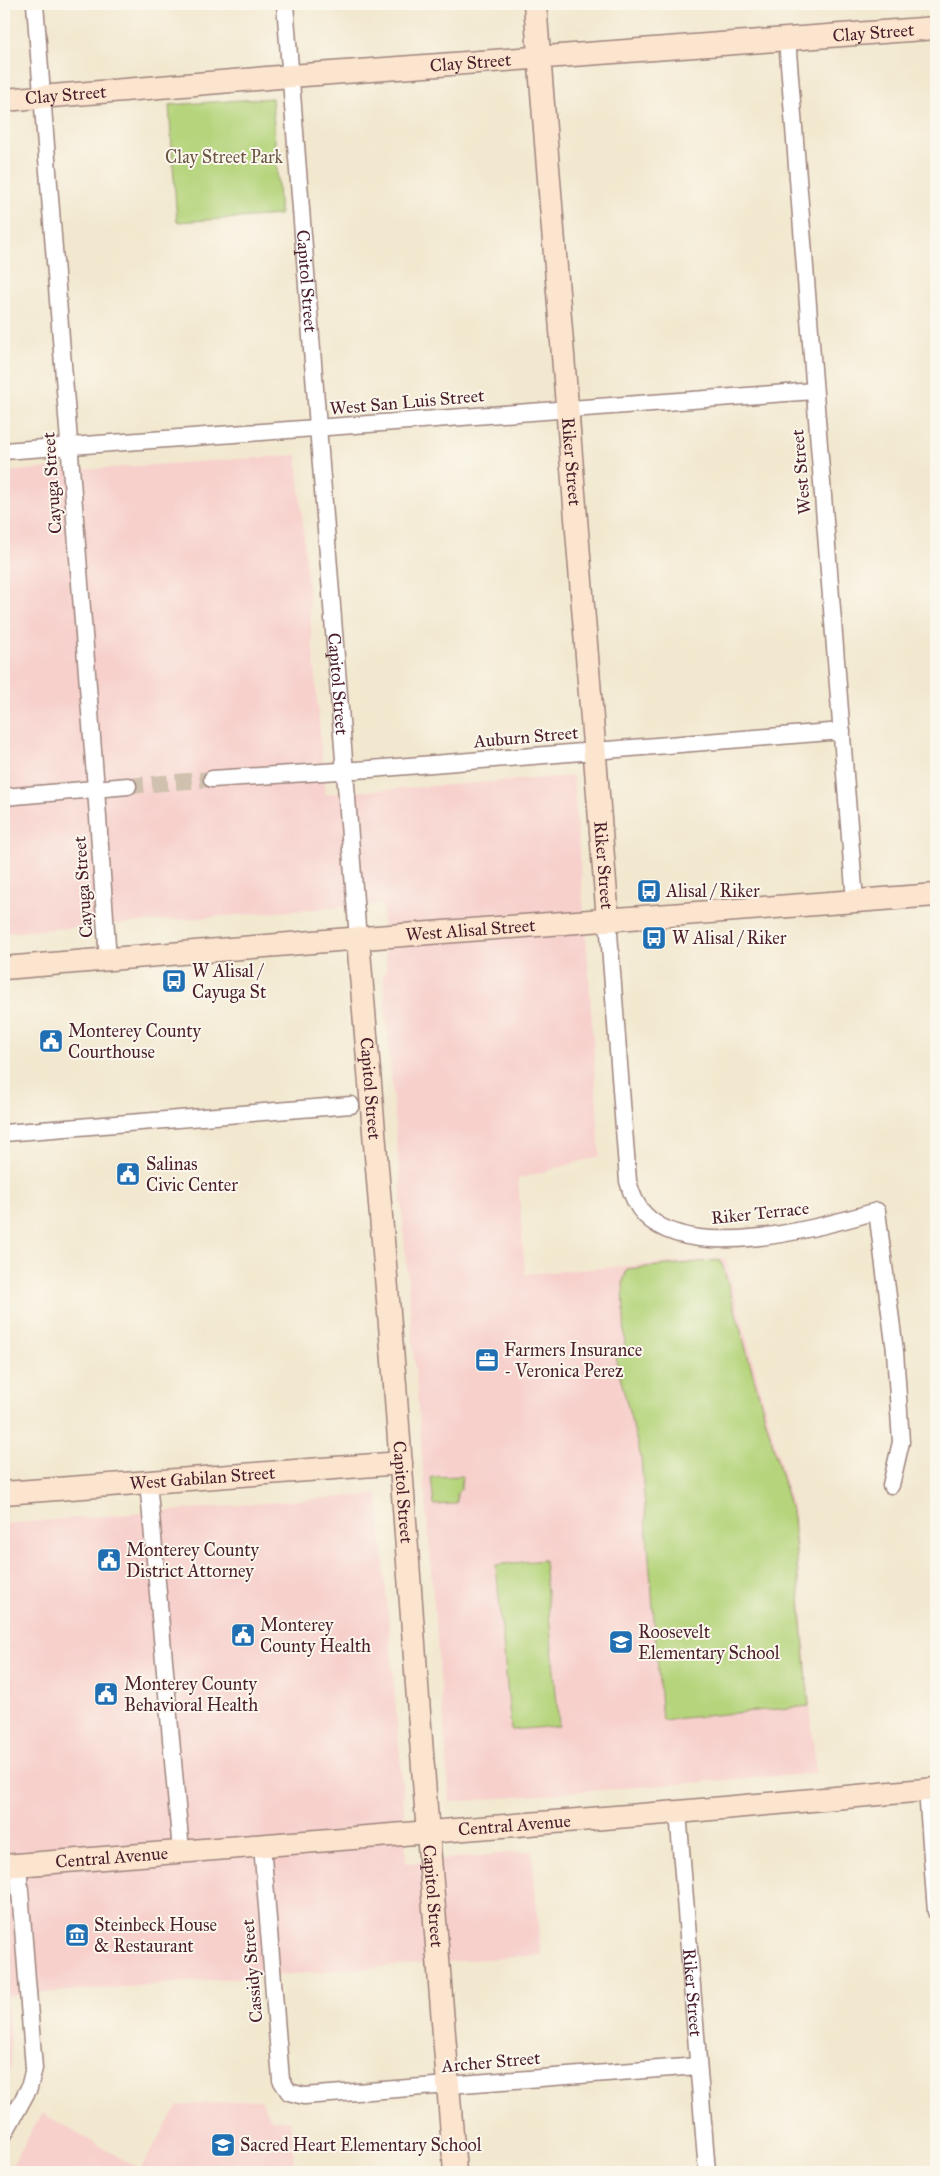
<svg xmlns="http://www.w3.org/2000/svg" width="940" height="2176" viewBox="0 0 940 2176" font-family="'IM FELL Great Primer',serif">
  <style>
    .built { fill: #f7d0cc }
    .green { fill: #b5d47c; stroke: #807a54 }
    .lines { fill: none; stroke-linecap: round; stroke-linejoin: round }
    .street-tunnel { stroke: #d0c0ae; stroke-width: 16; stroke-dasharray: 16 8; stroke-linecap: butt }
    .street-casing { stroke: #9e847d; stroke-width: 19 }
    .secondary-casing { stroke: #9e847d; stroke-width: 25 }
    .street { stroke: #fff; stroke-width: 16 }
    .secondary { stroke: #fce5cf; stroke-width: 22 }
    .labels { text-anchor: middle; stroke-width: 4; stroke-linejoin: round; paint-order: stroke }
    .street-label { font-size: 18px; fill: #4a1f2b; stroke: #fbf7ec }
    .park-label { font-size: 18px; fill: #6a5543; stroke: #fbf7ec }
    .poi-label { font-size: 18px; fill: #4a1f2b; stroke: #fbf7ec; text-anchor: start }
  </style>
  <rect width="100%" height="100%" fill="#fbf7ec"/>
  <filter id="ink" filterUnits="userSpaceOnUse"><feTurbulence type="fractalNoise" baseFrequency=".02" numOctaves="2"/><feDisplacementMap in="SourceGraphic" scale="10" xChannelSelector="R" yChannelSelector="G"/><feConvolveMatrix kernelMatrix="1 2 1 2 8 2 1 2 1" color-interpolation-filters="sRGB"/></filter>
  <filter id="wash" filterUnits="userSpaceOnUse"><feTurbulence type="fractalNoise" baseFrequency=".0096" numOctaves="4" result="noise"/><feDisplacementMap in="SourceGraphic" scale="20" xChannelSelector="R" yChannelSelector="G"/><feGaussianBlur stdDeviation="1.12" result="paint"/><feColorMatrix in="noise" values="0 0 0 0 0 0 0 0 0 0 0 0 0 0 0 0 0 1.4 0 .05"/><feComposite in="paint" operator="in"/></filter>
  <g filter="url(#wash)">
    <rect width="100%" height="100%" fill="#f2e8cf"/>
    <path class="built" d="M 297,455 L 325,794 L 573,776 L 588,961 L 600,1156 L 518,1179 L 525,1274 L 725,1258 L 794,1512 L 816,1773 L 450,1802 L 383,975 L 386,969 L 382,904 L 4,933 L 4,472 L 48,468 L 94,469 Z
      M 378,1494 L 404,1806 L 406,1863 L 532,1851 L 541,1955 L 6,1996 L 11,2052 L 10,2072 L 4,2088 L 4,1524 Z
      M 261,2099 L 271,2119 L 290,2121 L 295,2172 L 8,2172 L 42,2113 L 140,2169 L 178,2106 Z"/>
    <path class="green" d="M 272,98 L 280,215 L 177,222 L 169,105 Z
      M 721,1260 L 793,1517 L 809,1706 L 662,1720 L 641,1458 L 614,1353 L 625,1350 L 623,1281 L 627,1269 Z
      M 462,1476 L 461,1489 L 457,1493 L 457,1502 L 454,1504 L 434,1505 L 431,1477 Z
      M 544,1560 L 559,1726 L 511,1730 L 496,1565 Z"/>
  </g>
  <g filter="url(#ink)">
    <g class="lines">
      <path class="street-tunnel" d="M 128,786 L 212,779"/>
      <defs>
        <g id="street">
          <path d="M 35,4 L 96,789 L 108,960"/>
          <path id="s1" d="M 285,4 L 358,939"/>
          <path d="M 787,39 L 855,901"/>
          <path d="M 4,451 L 814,391"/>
          <path d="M 212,779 L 371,769 L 842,731"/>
          <path d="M 4,797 L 128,786"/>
          <path d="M 608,920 L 628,1181 C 631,1193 635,1205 645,1215 C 692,1263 819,1228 877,1211 L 895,1351 L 901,1442 L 891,1485"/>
          <path d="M 4,1133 L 351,1105"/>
          <path d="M 148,1481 L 181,1851"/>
          <path d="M 927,1790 L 936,1912"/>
          <path id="s2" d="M 678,1812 L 707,2172"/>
          <path d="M 262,1845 L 281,2080 L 289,2092 L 304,2096 L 698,2066"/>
          <path d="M 4,2134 L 29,2088 L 34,2068 L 18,1865"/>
        </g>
        <g id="secondary">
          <path id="s3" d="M 535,4 L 608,920"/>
          <path id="s4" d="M 4,100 L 291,76 L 936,28"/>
          <path id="s5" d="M 358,939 L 395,1385 L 426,1808 L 455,2172"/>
          <path id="s6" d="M 4,968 L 337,940 L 936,895"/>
          <path id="s7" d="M 4,1493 L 401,1463"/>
          <path id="s8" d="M 4,1866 L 678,1812 L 936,1789"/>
        </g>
      </defs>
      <use href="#street" class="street-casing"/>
      <use href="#secondary" class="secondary-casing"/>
      <use href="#street" class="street"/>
      <use href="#secondary" class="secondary"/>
    </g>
  </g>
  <defs>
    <symbol id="bus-square" viewBox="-11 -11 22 22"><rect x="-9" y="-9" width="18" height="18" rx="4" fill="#1f6fb2" stroke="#fbf7ec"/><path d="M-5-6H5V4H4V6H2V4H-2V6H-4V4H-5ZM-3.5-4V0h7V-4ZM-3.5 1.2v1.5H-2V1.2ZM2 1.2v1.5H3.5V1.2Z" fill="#fff"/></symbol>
    <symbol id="civic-square" viewBox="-11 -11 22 22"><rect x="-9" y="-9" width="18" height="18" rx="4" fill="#1f6fb2" stroke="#fbf7ec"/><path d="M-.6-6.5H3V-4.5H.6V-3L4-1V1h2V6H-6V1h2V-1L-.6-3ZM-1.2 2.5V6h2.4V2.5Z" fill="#fff"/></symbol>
    <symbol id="office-square" viewBox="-11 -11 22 22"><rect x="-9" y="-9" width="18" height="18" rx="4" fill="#1f6fb2" stroke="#fbf7ec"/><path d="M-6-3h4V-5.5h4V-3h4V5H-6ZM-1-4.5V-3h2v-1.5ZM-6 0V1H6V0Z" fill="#fff"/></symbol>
    <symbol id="school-square" viewBox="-11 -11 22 22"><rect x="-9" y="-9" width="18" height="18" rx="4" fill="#1f6fb2" stroke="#fbf7ec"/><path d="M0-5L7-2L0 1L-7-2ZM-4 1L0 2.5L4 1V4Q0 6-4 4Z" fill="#fff"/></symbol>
    <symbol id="museum-square" viewBox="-11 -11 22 22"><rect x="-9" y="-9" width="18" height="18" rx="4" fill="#1f6fb2" stroke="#fbf7ec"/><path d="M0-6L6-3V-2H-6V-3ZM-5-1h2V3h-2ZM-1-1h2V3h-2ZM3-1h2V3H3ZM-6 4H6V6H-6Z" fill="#fff"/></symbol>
  </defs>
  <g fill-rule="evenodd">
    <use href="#bus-square" x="635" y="877" width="28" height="28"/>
    <use href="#bus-square" x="640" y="924" width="28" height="28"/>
    <use href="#bus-square" x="160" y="967" width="28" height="28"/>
    <use href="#civic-square" x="37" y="1027" width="28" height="28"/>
    <use href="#civic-square" x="114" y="1160" width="28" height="28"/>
    <use href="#office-square" x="473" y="1346" width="28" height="28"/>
    <use href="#civic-square" x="95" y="1546" width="28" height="28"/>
    <use href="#civic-square" x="229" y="1621" width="28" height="28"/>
    <use href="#school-square" x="607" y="1628" width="28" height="28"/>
    <use href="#civic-square" x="92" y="1680" width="28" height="28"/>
    <use href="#museum-square" x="63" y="1921" width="28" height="28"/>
    <use href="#school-square" x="209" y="2131" width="28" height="28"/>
  </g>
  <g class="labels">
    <g class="street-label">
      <text dy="6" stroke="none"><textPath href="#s4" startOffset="872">Clay Street</textPath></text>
      <text dy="6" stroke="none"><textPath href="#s4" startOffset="468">Clay Street</textPath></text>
      <text dy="6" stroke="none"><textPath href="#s4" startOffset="62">Clay Street</textPath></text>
      <text dy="6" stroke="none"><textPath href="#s1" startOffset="278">Capitol Street</textPath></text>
      <text transform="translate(407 402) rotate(-5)" y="6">West San Luis Street</text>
      <text dy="6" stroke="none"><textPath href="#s3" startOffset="459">Riker Street</textPath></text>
      <text transform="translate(801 472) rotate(-95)" y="6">West Street</text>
      <text transform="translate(52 483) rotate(-94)" y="6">Cayuga Street</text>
      <text dy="6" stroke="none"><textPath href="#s1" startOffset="682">Capitol Street</textPath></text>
      <text transform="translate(526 737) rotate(-5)" y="6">Auburn Street</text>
      <text dy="6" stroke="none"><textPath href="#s3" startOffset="864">Riker Street</textPath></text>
      <text transform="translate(83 887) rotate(-94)" y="6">Cayuga Street</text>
      <text dy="6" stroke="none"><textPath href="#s6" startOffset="468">West Alisal Street</textPath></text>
      <text dy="6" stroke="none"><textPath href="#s5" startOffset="150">Capitol Street</textPath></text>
      <text transform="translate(760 1213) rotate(-6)" y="6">Riker Terrace</text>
      <text dy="6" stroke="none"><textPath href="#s7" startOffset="199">West Gabilan Street</textPath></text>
      <text dy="6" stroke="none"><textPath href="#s5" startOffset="555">Capitol Street</textPath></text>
      <text dy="6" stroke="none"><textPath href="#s8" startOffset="512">Central Avenue</textPath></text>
      <text dy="6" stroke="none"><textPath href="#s8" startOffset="108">Central Avenue</textPath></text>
      <text dy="6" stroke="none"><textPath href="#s5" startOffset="960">Capitol Street</textPath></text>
      <text transform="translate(252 1971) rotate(-95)" y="6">Cassidy Street</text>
      <text dy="6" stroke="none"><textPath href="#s2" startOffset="181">Riker Street</textPath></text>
      <text transform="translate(491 2062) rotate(-5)" y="6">Archer Street</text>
    </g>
    <g class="park-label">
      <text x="224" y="163">Clay Street Park</text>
    </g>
    <g class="poi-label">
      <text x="666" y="897">Alisal / Riker</text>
      <text x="672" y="944">W Alisal / Riker</text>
      <text x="192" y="977">W Alisal /<tspan x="192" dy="21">Cayuga St</tspan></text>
      <text x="68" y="1037">Monterey County<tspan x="68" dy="21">Courthouse</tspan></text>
      <text x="146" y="1170">Salinas<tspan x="146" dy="21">Civic Center</tspan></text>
      <text x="504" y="1356">Farmers Insurance<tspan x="504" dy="21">- Veronica Perez</tspan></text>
      <text x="126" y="1556">Monterey County<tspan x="126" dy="21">District Attorney</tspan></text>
      <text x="260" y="1631">Monterey<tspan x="260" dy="21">County Health</tspan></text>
      <text x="638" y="1638">Roosevelt<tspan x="638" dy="21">Elementary School</tspan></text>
      <text x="124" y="1690">Monterey County<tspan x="124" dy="21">Behavioral Health</tspan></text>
      <text x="94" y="1931">Steinbeck House<tspan x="94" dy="21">&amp; Restaurant</tspan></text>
      <text x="240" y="2151">Sacred Heart Elementary School</text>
    </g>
  </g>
  <rect width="940" height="2176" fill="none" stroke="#fbf7ec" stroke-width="20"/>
</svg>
